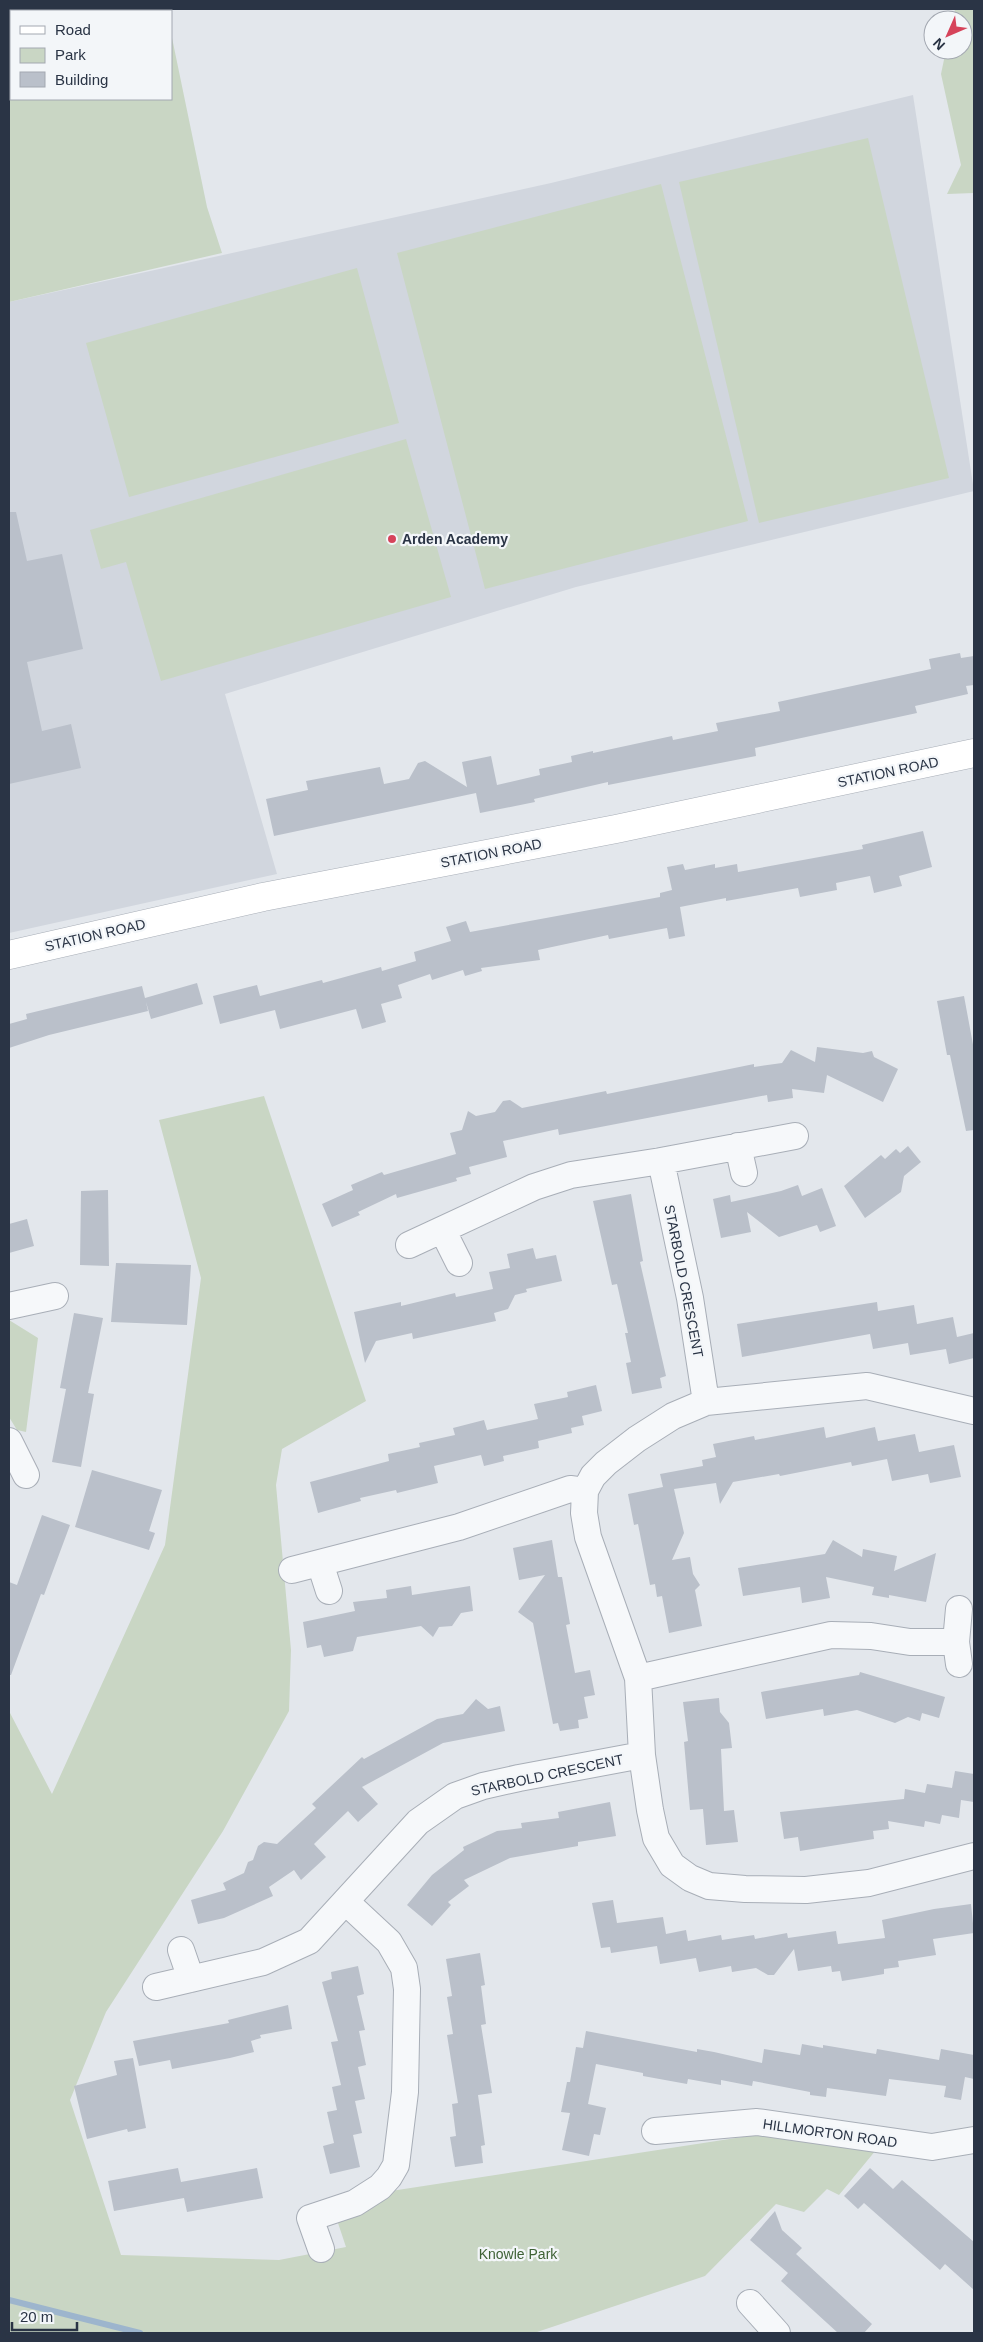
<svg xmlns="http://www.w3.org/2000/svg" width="983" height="2342" viewBox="0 0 983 2342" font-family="Helvetica,sans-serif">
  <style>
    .built { fill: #d1d6de }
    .green { fill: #c9d6c4 }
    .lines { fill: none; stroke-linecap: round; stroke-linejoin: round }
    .stream { stroke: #9db5cd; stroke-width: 6 }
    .building { fill: #bac0ca }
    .street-casing { stroke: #a8aeb7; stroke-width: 28 }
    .secondary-casing { stroke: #a8aeb7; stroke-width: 29 }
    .street { stroke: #f6f8fa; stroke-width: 26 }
    .secondary { stroke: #fff; stroke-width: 28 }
    .poi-dot { fill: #d6435a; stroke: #f3f6f9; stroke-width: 2 }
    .labels { text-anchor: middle; stroke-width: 4.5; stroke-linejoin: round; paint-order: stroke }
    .poi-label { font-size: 14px; font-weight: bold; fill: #2a3445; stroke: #f3f6f9; text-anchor: start }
    .street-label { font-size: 14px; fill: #2a3445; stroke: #f3f6f9 }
    .park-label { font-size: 14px; fill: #3f6236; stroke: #f3f6f9 }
  </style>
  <rect width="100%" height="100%" fill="#e3e7ec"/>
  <path class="built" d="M 913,95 L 974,491 L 576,587 L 225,694 L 277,874 L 9,933 L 9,302 L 551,183 Z"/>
  <path class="green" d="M 9,9 L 166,9 L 167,11 L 11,11 L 11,99 L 171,99 L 171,33 L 207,207 L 222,253 L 9,302 Z
    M 955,9 L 974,9 L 974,193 L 947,194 L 961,165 L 941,74 L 946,50 L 963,50 L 963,20 L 953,20 Z
    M 868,138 L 949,478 L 759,523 L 679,182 Z
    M 661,184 L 748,521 L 485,589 L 397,253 Z
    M 357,268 L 399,423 L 129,497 L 86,343 Z
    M 406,439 L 451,597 L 161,681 L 126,562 L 101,569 L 90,530 Z
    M 264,1096 L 366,1401 L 282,1449 L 276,1485 L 291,1650 L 289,1711 L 223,1831 L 106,2012 L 70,2100 L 121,2255 L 279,2260 L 346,2247 L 338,2223 L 391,2191 L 762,2134 L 876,2150 L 839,2195 L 827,2189 L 804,2212 L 776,2204 L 705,2276 L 534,2333 L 9,2333 L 9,1711 L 52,1794 L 165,1545 L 201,1278 L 159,1120 Z
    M 9,1320 L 38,1338 L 26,1432 L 17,1430 L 9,1417 Z"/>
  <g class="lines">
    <path class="stream" d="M 9,2300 L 140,2333"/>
  </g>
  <path class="building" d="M 9,512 L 16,512 L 27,561 L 62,554 L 83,649 L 27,662 L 42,731 L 71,724 L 81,768 L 9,784 Z
    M 960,653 L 961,658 L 974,656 L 974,685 L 966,686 L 968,694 L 915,706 L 917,713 L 755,748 L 756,756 L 608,785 L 608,782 L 534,799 L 535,802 L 480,813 L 476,793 L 274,836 L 266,799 L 308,790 L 306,781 L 380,767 L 384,784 L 409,779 L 418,763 L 425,761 L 467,787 L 462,762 L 491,756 L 497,785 L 540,775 L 539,769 L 572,762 L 571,756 L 593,751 L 593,753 L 672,736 L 673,740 L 718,731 L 716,723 L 780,711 L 778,702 L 931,669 L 929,659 Z
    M 923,831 L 932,867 L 899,876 L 902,886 L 874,893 L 870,876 L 836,883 L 837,890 L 800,897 L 798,888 L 726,901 L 726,898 L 680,907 L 685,936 L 669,939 L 667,928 L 609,939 L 608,935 L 538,950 L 540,960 L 481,968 L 482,971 L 465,976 L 463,970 L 432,980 L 430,974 L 398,985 L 402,998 L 381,1004 L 386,1022 L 362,1029 L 356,1009 L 280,1029 L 275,1010 L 220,1024 L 213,996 L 257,985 L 260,996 L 322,980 L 323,983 L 381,967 L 382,971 L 416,961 L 414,952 L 451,941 L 446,927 L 466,921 L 470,932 L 660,897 L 660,893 L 672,890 L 667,867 L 683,864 L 685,870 L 715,864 L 715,868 L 737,864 L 738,872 L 863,849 L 862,845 Z
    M 197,983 L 203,1004 L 151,1019 L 146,1002 L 148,1011 L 49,1035 L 9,1048 L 9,1024 L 27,1019 L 26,1014 L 142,986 L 145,998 Z
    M 964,996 L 974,1050 L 974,1130 L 966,1131 L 950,1055 L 947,1055 L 937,1001 Z
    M 817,1047 L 863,1053 L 872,1051 L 874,1057 L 898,1069 L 883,1102 L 827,1075 L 824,1093 L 792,1089 L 793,1098 L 768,1102 L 767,1095 L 559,1135 L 558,1129 L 503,1141 L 507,1157 L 469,1167 L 471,1174 L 456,1178 L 457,1181 L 397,1198 L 396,1194 L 358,1212 L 360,1215 L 332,1227 L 322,1204 L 353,1190 L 351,1185 L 382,1172 L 384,1175 L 456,1154 L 450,1133 L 462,1130 L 468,1111 L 476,1116 L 495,1112 L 503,1101 L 510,1100 L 522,1108 L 606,1091 L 607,1094 L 754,1064 L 754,1067 L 782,1063 L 791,1050 L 815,1062 Z
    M 908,1146 L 921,1162 L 904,1176 L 901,1192 L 865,1218 L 844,1186 L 881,1155 L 885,1159 L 896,1149 L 900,1153 Z
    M 798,1185 L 802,1196 L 822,1188 L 836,1226 L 820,1232 L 817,1225 L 779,1237 L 747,1212 L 751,1232 L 721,1238 L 713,1199 L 730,1195 L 731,1202 L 781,1191 Z
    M 108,1190 L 109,1266 L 80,1265 L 81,1191 Z
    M 631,1194 L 643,1261 L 640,1262 L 666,1376 L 660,1378 L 662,1388 L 632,1394 L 626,1363 L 631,1362 L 625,1333 L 628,1333 L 617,1284 L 612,1285 L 593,1201 Z
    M 27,1219 L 34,1246 L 9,1253 L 9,1224 Z
    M 533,1248 L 536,1259 L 556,1255 L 562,1281 L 526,1289 L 527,1292 L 515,1295 L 508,1309 L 494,1313 L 496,1321 L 413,1339 L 412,1333 L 376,1341 L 365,1363 L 354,1312 L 401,1302 L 401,1306 L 455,1293 L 456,1297 L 493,1289 L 489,1272 L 510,1268 L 507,1254 Z
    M 116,1263 L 191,1265 L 187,1325 L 111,1322 Z
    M 877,1302 L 878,1311 L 914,1305 L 917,1324 L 953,1317 L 957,1337 L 974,1333 L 974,1358 L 949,1364 L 946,1349 L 910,1355 L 908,1343 L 873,1349 L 870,1334 L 742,1357 L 737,1324 Z
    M 74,1313 L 103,1318 L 88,1393 L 94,1394 L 81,1467 L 52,1462 L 66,1389 L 60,1388 Z
    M 596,1385 L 602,1411 L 582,1416 L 584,1425 L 571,1428 L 572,1433 L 538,1441 L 539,1448 L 503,1456 L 504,1461 L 484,1466 L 481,1455 L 434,1466 L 438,1483 L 397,1493 L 396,1490 L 360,1498 L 361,1501 L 318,1513 L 310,1482 L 389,1461 L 388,1454 L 420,1447 L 419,1443 L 455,1435 L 453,1428 L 484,1420 L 487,1430 L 538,1419 L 534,1404 L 568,1397 L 567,1392 Z
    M 824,1427 L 826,1438 L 875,1427 L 878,1441 L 915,1434 L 919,1452 L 954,1445 L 961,1477 L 930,1483 L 928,1474 L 892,1481 L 887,1459 L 852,1466 L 851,1462 L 780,1476 L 779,1474 L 733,1482 L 720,1504 L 716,1483 L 674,1489 L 684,1533 L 672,1560 L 690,1557 L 693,1574 L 700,1585 L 695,1590 L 702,1626 L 669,1633 L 662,1596 L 657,1597 L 655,1584 L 650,1585 L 638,1524 L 634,1525 L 628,1494 L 663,1487 L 660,1474 L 703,1466 L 702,1460 L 716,1457 L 713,1444 L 754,1436 L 755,1440 Z
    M 92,1470 L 162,1490 L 149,1531 L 155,1533 L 149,1550 L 75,1527 Z
    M 42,1515 L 70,1525 L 44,1595 L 41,1594 L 11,1675 L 9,1675 L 9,1582 L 17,1585 Z
    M 552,1540 L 558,1577 L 562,1577 L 570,1624 L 566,1625 L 575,1673 L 590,1670 L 595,1695 L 584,1697 L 588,1718 L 578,1720 L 579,1728 L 560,1731 L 558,1723 L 553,1724 L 533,1623 L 518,1612 L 545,1575 L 519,1580 L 513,1548 Z
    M 833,1540 L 862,1557 L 863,1549 L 897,1556 L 894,1571 L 936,1553 L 926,1602 L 889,1595 L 889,1598 L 872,1595 L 874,1587 L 826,1577 L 830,1598 L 802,1603 L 800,1587 L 743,1596 L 738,1568 L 825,1554 Z
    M 411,1586 L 412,1595 L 470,1586 L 473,1611 L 461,1613 L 452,1626 L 439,1627 L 433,1637 L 421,1626 L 357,1637 L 353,1651 L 324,1657 L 321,1645 L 307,1648 L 303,1622 L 355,1611 L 353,1602 L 387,1598 L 386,1590 Z
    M 860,1672 L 945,1697 L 939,1718 L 922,1713 L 920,1721 L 908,1717 L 895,1723 L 857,1710 L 824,1716 L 823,1709 L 766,1719 L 761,1692 L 859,1675 Z
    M 719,1698 L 720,1712 L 729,1723 L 732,1748 L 721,1749 L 724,1811 L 734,1810 L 738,1842 L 706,1845 L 703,1809 L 690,1810 L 684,1742 L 688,1741 L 683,1702 Z
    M 476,1699 L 488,1709 L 500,1706 L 505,1731 L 443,1743 L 362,1787 L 378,1804 L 358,1822 L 348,1811 L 314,1844 L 326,1857 L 301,1880 L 294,1870 L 269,1887 L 273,1896 L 224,1918 L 198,1924 L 191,1900 L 226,1890 L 223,1883 L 244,1873 L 248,1862 L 253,1860 L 258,1846 L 264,1842 L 277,1844 L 316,1808 L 312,1804 L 362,1757 L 364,1759 L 437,1719 L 463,1714 Z
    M 955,1771 L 974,1774 L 974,1802 L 961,1800 L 959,1818 L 942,1815 L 940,1824 L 925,1821 L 924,1827 L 888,1821 L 889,1829 L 873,1831 L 874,1839 L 800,1851 L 798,1837 L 784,1839 L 780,1812 L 904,1799 L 905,1789 L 925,1793 L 927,1784 L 952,1788 Z
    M 610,1802 L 616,1836 L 578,1842 L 578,1846 L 510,1858 L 464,1880 L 469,1886 L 448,1902 L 451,1905 L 432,1926 L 407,1905 L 432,1875 L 464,1850 L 463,1847 L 497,1831 L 522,1828 L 521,1823 L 559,1818 L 558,1812 Z
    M 613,1900 L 617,1923 L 663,1917 L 666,1934 L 686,1930 L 688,1941 L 721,1935 L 722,1940 L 754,1935 L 755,1939 L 787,1933 L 788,1938 L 836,1931 L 838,1944 L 885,1938 L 882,1920 L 934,1909 L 971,1904 L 974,1933 L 933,1939 L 936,1955 L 898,1961 L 899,1967 L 884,1969 L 884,1974 L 867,1977 L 842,1981 L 840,1971 L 832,1972 L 831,1966 L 798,1971 L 794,1949 L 774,1975 L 768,1975 L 756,1968 L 732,1972 L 731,1966 L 699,1972 L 696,1958 L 660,1964 L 657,1946 L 611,1953 L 610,1947 L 601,1948 L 592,1903 Z
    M 480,1953 L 485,1985 L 481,1986 L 486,2024 L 481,2025 L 492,2093 L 478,2095 L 485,2145 L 481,2146 L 483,2163 L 455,2167 L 450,2137 L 456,2136 L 452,2104 L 458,2103 L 447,2035 L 453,2034 L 447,1997 L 452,1996 L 446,1959 Z
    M 358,1966 L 364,1994 L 357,1996 L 365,2030 L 359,2031 L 366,2065 L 358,2067 L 365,2099 L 355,2101 L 362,2133 L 353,2135 L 360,2167 L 330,2174 L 323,2146 L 334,2143 L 327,2112 L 337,2110 L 332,2087 L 341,2085 L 331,2042 L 338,2041 L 322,1982 L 332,1979 L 331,1972 Z
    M 288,2005 L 292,2029 L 260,2035 L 261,2038 L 251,2041 L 254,2052 L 230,2058 L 172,2069 L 170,2060 L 139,2066 L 133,2041 L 229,2023 L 228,2020 Z
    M 586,2031 L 697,2052 L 697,2049 L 714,2052 L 762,2063 L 764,2049 L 800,2055 L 802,2044 L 823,2048 L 823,2045 L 876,2054 L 877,2049 L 939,2060 L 941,2049 L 974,2055 L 974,2079 L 965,2077 L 961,2100 L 944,2097 L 946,2086 L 889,2079 L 886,2096 L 827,2088 L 826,2097 L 810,2095 L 810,2092 L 753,2081 L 752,2086 L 721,2080 L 721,2085 L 688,2079 L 687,2084 L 643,2076 L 643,2073 L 596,2064 L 588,2104 L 606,2108 L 600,2135 L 594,2134 L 589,2156 L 562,2150 L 570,2113 L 561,2112 L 567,2082 L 570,2082 L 576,2047 L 583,2048 Z
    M 133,2058 L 146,2128 L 128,2132 L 127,2129 L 87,2139 L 74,2086 L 117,2075 L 114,2061 Z
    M 178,2168 L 181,2182 L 257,2168 L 263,2198 L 187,2212 L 184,2198 L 114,2211 L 108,2181 Z
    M 870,2168 L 893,2189 L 902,2180 L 974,2242 L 974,2290 L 945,2264 L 940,2270 L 864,2203 L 858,2209 L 844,2196 Z
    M 775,2211 L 782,2230 L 802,2248 L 796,2254 L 872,2324 L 864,2333 L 838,2333 L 781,2281 L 788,2273 L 750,2240 Z"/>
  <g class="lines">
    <defs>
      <path id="street" d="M 738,1146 L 744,1173
        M 661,1161 L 690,1298 L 706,1402
        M 443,1231 L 459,1263
        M 409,1245 L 534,1187 L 571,1175 L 661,1161 L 795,1136
        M 9,1306 L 55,1296
        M 974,1411 L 867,1386 L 706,1402 L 673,1416 L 637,1439 L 606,1463 L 593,1476 L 585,1491 L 584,1513 L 588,1537 L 638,1678 L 642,1755 L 650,1810 L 656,1838 L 672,1865 L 690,1878 L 709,1886 L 745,1889 L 806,1890 L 869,1883 L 974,1856
        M 9,1441 L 26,1475
        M 320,1563 L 329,1591
        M 292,1570 L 459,1527 L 570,1489 L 585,1491
        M 959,1609 L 956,1642 L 959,1664
        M 638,1678 L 831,1635 L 871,1636 L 910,1642 L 956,1642
        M 181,1950 L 191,1979
        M 156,1987 L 263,1962 L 309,1941 L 418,1822 L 455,1796 L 483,1786 L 519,1778 L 642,1755
        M 655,2131 L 757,2122 L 932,2147 L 974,2140
        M 321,2249 L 310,2218 L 355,2203 L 380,2187 L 389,2177 L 396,2165 L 405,2092 L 407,1989 L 404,1968 L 389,1942 L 346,1902
        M 750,2303 L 777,2333"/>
      <path id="secondary" d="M 9,955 L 263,897 L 616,829 L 974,753"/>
    </defs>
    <use href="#street" class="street-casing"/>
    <use href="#secondary" class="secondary-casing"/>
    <use href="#street" class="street"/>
    <use href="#secondary" class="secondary"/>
  </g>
  <circle class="poi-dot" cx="392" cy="539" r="5"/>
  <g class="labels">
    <g class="poi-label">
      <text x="402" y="544">Arden Academy</text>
    </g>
    <g class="street-label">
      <text transform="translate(888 772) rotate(-12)" y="5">STATION ROAD</text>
      <text transform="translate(491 853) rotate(-11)" y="5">STATION ROAD</text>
      <text transform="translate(95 935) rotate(-13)" y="5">STATION ROAD</text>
      <text transform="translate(684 1281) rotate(79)" y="5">STARBOLD CRESCENT</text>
      <text transform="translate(547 1775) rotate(-12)" y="5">STARBOLD CRESCENT</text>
      <text transform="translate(830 2133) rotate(8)" y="5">HILLMORTON ROAD</text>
    </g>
    <g class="park-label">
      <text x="518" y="2259">Knowle Park</text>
    </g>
  </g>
  <rect width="983" height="2342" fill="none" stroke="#2a3445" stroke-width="20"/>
  <rect x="10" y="10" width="162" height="90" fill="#f3f6f9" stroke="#a3a8b1"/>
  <rect x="20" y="26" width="25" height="8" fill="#ffffff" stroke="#a3a8b1"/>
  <text x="55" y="35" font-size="15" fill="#2a3445">Road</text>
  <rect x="20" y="48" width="25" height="15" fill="#c9d6c4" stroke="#a3a8b1"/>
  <text x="55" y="60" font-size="15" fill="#2a3445">Park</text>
  <rect x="20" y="72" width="25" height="15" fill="#bac0ca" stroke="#a3a8b1"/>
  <text x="55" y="85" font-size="15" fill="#2a3445">Building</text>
  <g transform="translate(948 35) rotate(225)"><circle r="24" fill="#f3f6f9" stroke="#a3a8b1"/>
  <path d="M0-4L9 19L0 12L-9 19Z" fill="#d6435a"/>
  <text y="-8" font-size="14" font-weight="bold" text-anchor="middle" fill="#2a3445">N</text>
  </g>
  <path d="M12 2322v8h65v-8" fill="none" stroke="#2a3445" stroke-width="2.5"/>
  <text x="20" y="2322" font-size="15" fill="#2a3445" stroke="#f3f6f9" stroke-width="4" paint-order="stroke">20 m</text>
</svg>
